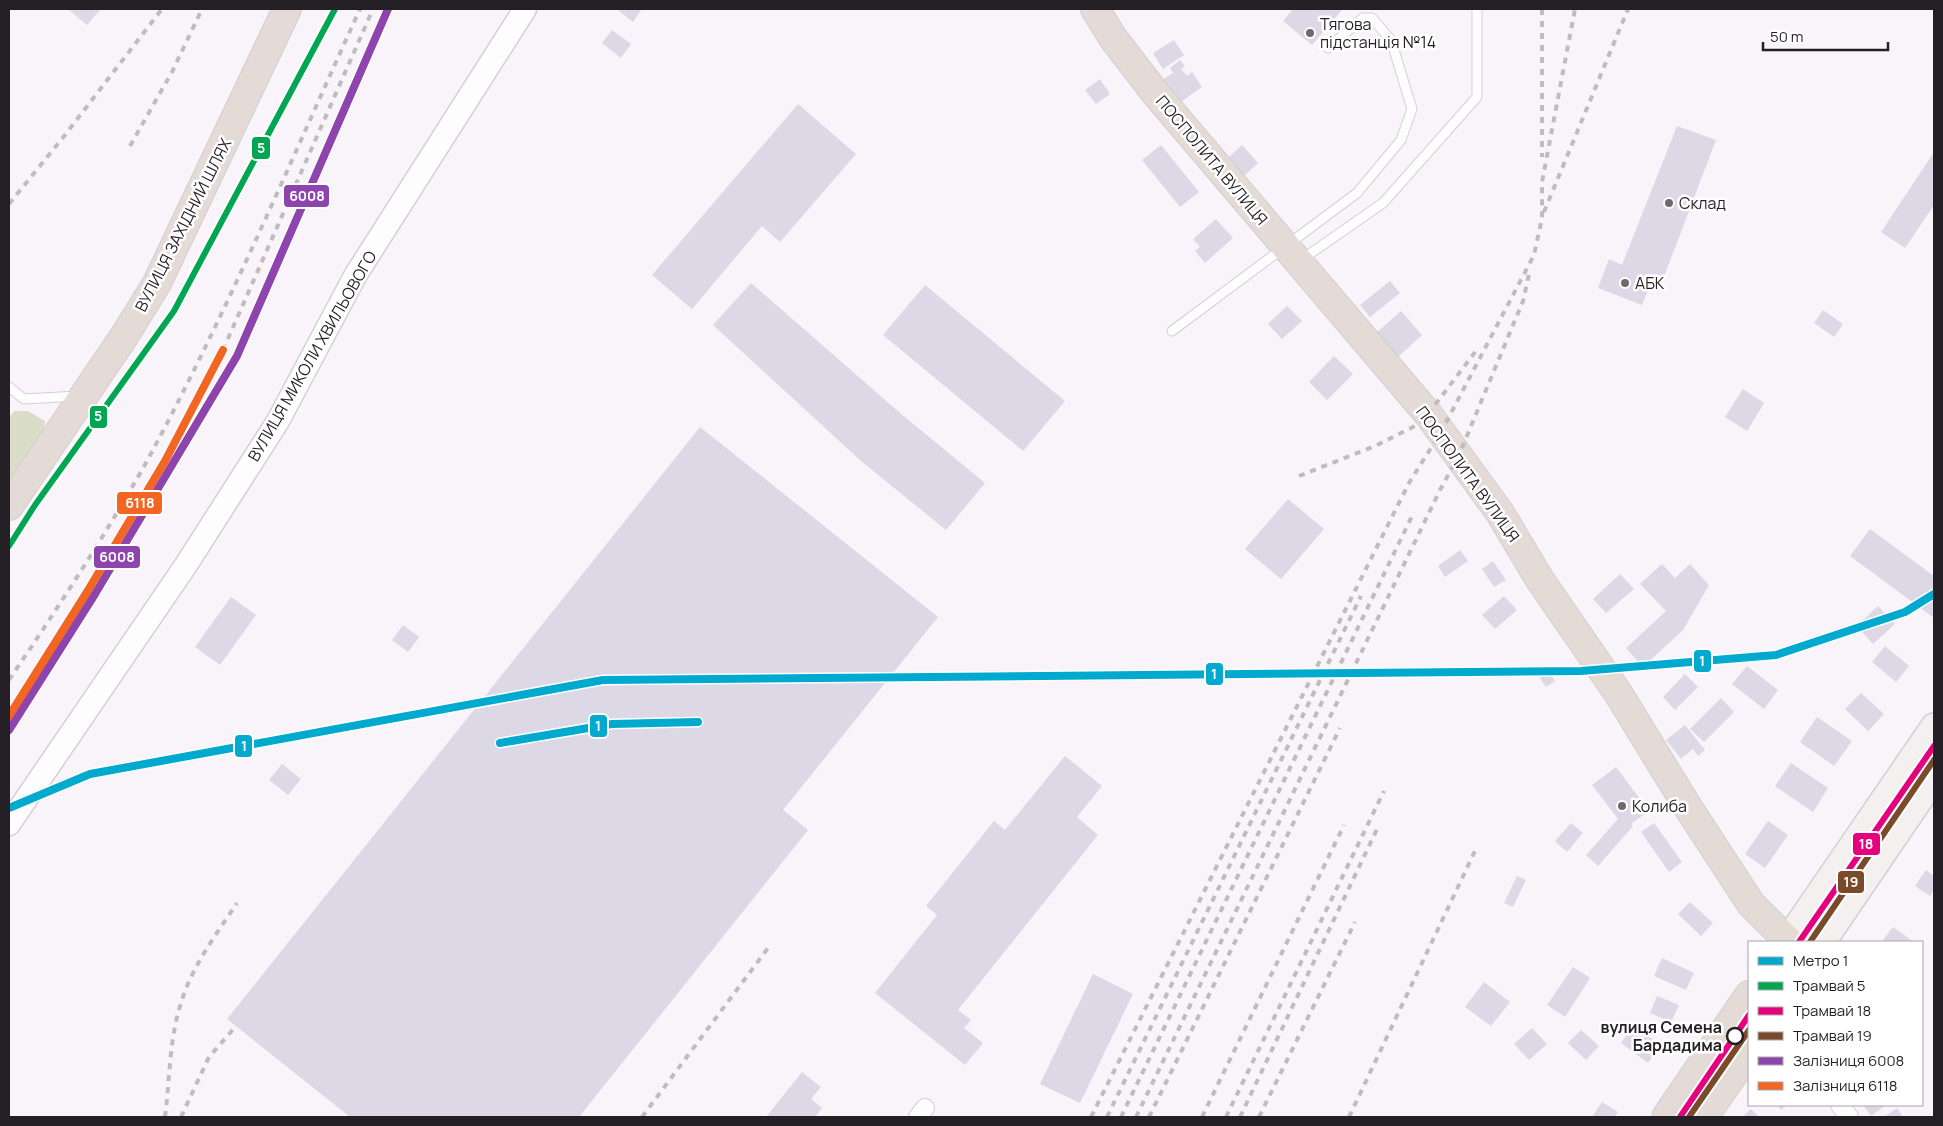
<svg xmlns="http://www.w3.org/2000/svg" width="1943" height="1126" viewBox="0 0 1943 1126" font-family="Manrope,sans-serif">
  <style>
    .green { fill: #daddc7 }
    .building { fill: #dcd8e5 }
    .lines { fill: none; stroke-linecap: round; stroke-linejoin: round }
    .service-casing { stroke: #d4cfd5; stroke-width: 11 }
    .minor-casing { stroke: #d4cfd5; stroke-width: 20 }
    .tertiary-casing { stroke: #d4cfd5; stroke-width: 25 }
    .secondary-casing { stroke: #d4cfd5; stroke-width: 28 }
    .trunk-casing { stroke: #d1ced2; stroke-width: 30 }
    .service { stroke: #fefdfe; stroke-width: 9 }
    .minor { stroke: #fefdfe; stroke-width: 18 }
    .tertiary { stroke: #fefdfe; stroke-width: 22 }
    .secondary { stroke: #f4f0f0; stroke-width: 25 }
    .trunk { stroke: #e4dad6; stroke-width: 28 }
    .rail { stroke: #bebdbe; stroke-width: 4; stroke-dasharray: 6 6; stroke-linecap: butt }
    .rail-1-casing { stroke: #fff; stroke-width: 11 }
    .rail-2-casing { stroke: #fff; stroke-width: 11 }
    .rail-1 { stroke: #8e44ad; stroke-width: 8 }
    .rail-2 { stroke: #f26522; stroke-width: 8 }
    .tram-1-casing { stroke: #fff; stroke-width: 10 }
    .tram-2-casing { stroke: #fff; stroke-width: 10 }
    .tram-3-casing { stroke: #fff; stroke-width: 10 }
    .tram-1 { stroke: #00a651; stroke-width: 6 }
    .tram-2 { stroke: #e5007d; stroke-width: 6 }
    .tram-3 { stroke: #7a4b2a; stroke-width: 6 }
    .metro-1-casing { stroke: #fff; stroke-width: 11 }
    .metro-1 { stroke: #00a9ce; stroke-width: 8 }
    .poi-dot { fill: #6e696f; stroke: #fff; stroke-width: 2 }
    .stop-dot { fill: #fff; stroke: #231f24; stroke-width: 2.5 }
    .labels { text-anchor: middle; stroke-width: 5; stroke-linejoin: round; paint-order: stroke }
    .poi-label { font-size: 16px; fill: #231f24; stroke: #fff; text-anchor: start }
    .street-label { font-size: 16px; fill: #231f24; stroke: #fff }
    .stop-label { font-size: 16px; font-weight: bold; fill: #231f24; stroke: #fff; text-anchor: end }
    .line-badge { stroke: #fff; stroke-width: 2 }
    .badge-label { font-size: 14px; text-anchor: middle; font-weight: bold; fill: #fff }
  </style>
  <rect width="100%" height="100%" fill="#f9f3fa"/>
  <path class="green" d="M 14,411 L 28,411 L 45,421 C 45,442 21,464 9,481 L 9,418 Z"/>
  <path class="building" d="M 68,9 L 101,9 L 87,25 Z
    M 620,9 L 642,9 L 633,22 L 619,11 Z
    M 1293,9 L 1341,9 L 1342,10 L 1312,45 L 1283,21 Z
    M 612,30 L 631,44 L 621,58 L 602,43 Z
    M 1174,40 L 1184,55 L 1163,69 L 1153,53 Z
    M 1180,60 L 1185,66 L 1181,69 L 1187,76 L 1192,72 L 1202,87 L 1175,106 L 1158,83 L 1173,73 L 1170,68 Z
    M 1100,79 L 1110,94 L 1096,104 L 1085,90 Z
    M 798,104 L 856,154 L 780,242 L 762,226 L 692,309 L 652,275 Z
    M 1677,126 L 1716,140 L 1662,282 L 1653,278 L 1642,305 L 1598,288 L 1609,259 L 1622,265 Z
    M 1161,145 L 1199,192 L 1180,207 L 1142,160 Z
    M 1242,145 L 1258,163 L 1244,176 L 1228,158 Z
    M 1934,152 L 1934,205 L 1905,248 L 1881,232 Z
    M 1216,219 L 1233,238 L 1205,263 L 1195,251 L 1200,247 L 1193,239 Z
    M 1390,281 L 1400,293 L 1370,317 L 1360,305 Z
    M 751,283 L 900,413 L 985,483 L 946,530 L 861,461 L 713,325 Z
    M 925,285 L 1065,401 L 1023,451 L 883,335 Z
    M 1287,306 L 1302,321 L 1282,339 L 1268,324 Z
    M 1823,310 L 1843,324 L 1834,337 L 1814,323 Z
    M 1401,311 L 1422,335 L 1397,358 L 1375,334 Z
    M 1334,356 L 1353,374 L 1327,400 L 1309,382 Z
    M 1743,389 L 1764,403 L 1747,431 L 1725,417 Z
    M 700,427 L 938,617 L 783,810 L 808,830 L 579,1117 L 350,1117 L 227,1019 Z
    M 1288,499 L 1324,529 L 1281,579 L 1245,549 Z
    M 1870,529 L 1934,576 L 1934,618 L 1850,556 Z
    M 1460,550 L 1468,561 L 1445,577 L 1438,566 Z
    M 1493,561 L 1506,580 L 1494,587 L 1482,569 Z
    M 1662,564 L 1675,578 L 1690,564 L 1709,585 L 1683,630 L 1643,667 L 1626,648 L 1666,611 L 1640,584 Z
    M 1620,574 L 1634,589 L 1606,613 L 1593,599 Z
    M 1504,596 L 1517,610 L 1495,629 L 1482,615 Z
    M 231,597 L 256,615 L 220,665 L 195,647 Z
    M 1878,606 L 1895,624 L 1873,644 L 1857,626 Z
    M 403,625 L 419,637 L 408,652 L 392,640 Z
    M 1885,646 L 1909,666 L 1896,682 L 1872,662 Z
    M 1545,666 L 1555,681 L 1546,687 L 1536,672 Z
    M 1747,666 L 1778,690 L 1764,709 L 1732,684 Z
    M 1685,674 L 1698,687 L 1675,710 L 1663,697 Z
    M 1861,693 L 1884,714 L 1868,731 L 1845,709 Z
    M 1721,698 L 1734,712 L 1704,742 L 1690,729 Z
    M 1817,717 L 1852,741 L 1834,766 L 1800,742 Z
    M 1685,725 L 1705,750 L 1698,756 L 1693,749 L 1681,759 L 1666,740 Z
    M 1065,756 L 1102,786 L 1077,817 L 1098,835 L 958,1010 L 971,1020 L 964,1028 L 983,1043 L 965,1065 L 875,993 L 937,915 L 926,906 L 994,821 L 1005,830 Z
    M 1791,763 L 1828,788 L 1813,812 L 1775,786 Z
    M 282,764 L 301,779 L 288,795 L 269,780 Z
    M 1616,767 L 1649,811 L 1631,824 L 1633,826 L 1598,866 L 1586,855 L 1618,819 L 1592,785 Z
    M 1768,821 L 1788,835 L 1765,868 L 1745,854 Z
    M 1571,823 L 1583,833 L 1567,852 L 1555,841 Z
    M 1654,823 L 1682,862 L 1669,872 L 1641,832 Z
    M 1926,870 L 1934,876 L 1934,890 L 1930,896 L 1915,886 Z
    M 1517,876 L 1526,880 L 1513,907 L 1504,903 Z
    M 1690,902 L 1713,923 L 1701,936 L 1678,914 Z
    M 1893,927 L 1914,942 L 1885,942 L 1883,940 Z
    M 1662,958 L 1694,973 L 1686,990 L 1654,976 Z
    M 1573,967 L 1590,978 L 1565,1017 L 1547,1005 Z
    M 1093,974 L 1133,994 L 1080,1103 L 1040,1084 Z
    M 1484,982 L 1510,1002 L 1491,1026 L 1465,1007 Z
    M 1657,996 L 1679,1005 L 1671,1022 L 1650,1013 Z
    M 1632,1027 L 1661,1044 L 1648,1063 L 1621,1043 Z
    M 1532,1028 L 1547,1044 L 1529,1060 L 1514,1044 Z
    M 1581,1030 L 1599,1046 L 1586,1060 L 1568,1043 Z
    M 802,1072 L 821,1087 L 811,1099 L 822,1108 L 815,1117 L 766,1117 Z
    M 1602,1102 L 1618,1112 L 1614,1117 L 1592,1117 Z
    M 1777,1105 L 1787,1105 L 1781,1110 Z
    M 1863,1105 L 1886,1105 L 1871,1116 Z
    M 1897,1108 L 1903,1117 L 1884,1117 Z
    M 1751,1109 L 1759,1117 L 1742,1117 Z"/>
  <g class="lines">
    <defs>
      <path id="service" d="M 1301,260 L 1383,203 L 1477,97 L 1477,9
        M 1172,331 L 1357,193 L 1401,140 L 1412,109 L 1391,40 L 1372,18 L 1363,18 L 1328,48
        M 9,387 L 24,399 L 78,396"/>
      <path id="minor" d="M 1840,1105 L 1849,1117
        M 918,1117 L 925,1108"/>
      <path id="tertiary" d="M 9,824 L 186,565 L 278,421 L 355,276 L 525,9"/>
      <path id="secondary" d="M 1787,940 L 1934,726
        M 1823,942 L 1934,779"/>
      <path id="trunk" d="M 1095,9 L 1113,38 L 1156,94 L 1428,414 L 1500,513 L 1540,580 L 1618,693 L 1689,809 L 1751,904 L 1789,942
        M 9,506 L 125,335 L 157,283 L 287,9
        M 1666,1117 L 1749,995
        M 1704,1117 L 1749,1052"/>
    </defs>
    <use href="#service" class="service-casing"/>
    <use href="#minor" class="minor-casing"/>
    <use href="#tertiary" class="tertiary-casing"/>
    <use href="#secondary" class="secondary-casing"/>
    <use href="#trunk" class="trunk-casing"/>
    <use href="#service" class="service"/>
    <use href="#minor" class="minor"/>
    <use href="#tertiary" class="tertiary"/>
    <use href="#secondary" class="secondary"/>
    <use href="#trunk" class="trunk"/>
    <path class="rail" d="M 1542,9 L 1542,157
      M 130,146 L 172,72 L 202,9
      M 9,204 L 65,135 L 162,9
      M 1544,212 L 1628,9
      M 223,350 L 373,9
      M 1299,476 L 1375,446 L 1413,427 L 1428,414 L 1476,351
      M 9,680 C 57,609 105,536 147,461 C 226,315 291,160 360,9
      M 165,1117 C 170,1079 169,1040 181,1003 C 192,966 216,935 237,903
      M 181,1117 L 209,1057 L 236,1026
      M 642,1117 L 768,948
      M 1091,1117 L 1409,483 L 1441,432 L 1534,255 L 1542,218 L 1542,182 L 1575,9
      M 1107,1117 L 1361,596
      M 1121,1117 L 1414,512
      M 1136,1117 L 1440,490 L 1459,455 L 1523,301 L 1530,270
      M 1149,1117 L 1340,728
      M 1202,1117 L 1344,825
      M 1226,1117 L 1384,791
      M 1240,1117 L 1378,827
      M 1259,1117 L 1355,922
      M 1349,1117 L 1475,851"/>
    <defs>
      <path id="rail-1" d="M 9,730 L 95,594 L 237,356 L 388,9"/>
      <path id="rail-2" d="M 9,716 L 87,592 L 165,461 L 223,350"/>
    </defs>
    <use href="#rail-1" class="rail-1-casing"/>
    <use href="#rail-2" class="rail-2-casing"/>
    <use href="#rail-1" class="rail-1"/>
    <use href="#rail-2" class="rail-2"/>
    <defs>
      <path id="tram-1" d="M 9,546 L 35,505 L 174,311 L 335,9"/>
      <path id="tram-2" d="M 1799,942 L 1934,746
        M 1680,1117 L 1749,1015"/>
      <path id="tram-3" d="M 1810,942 L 1934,760
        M 1689,1117 L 1749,1030"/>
    </defs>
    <use href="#tram-1" class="tram-1-casing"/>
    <use href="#tram-2" class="tram-2-casing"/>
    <use href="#tram-3" class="tram-3-casing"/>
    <use href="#tram-1" class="tram-1"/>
    <use href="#tram-2" class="tram-2"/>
    <use href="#tram-3" class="tram-3"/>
    <defs>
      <path id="metro-1" d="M 500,743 L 612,724 L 698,722
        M 9,808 L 90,774 L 603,680 L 1581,671 L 1776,655 L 1905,612 L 1934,594"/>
    </defs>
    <use href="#metro-1" class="metro-1-casing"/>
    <use href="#metro-1" class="metro-1"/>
  </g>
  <g class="poi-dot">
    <circle cx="1310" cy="33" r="5"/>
    <circle cx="1669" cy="203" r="5"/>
    <circle cx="1625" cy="283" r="5"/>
    <circle cx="1622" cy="806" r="5"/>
  </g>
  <circle class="stop-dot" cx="1735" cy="1036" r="8"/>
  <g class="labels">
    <g class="poi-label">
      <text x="1320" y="30">Тягова<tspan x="1320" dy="18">пiдстанцiя №14</tspan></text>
      <text x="1679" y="209">Склад</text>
      <text x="1635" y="289">АБК</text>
      <text x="1632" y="812">Колиба</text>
    </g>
    <g class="street-label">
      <text transform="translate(1212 160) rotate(50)" y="6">ПОСПОЛИТА ВУЛИЦЯ</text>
      <text transform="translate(183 225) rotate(-63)" y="6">ВУЛИЦЯ ЗАХІДНИЙ ШЛЯХ</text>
      <text transform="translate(312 356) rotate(-60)" y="6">ВУЛИЦЯ МИКОЛИ ХВИЛЬОВОГО</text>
      <text transform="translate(1468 474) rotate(54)" y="6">ПОСПОЛИТА ВУЛИЦЯ</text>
    </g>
    <g class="stop-label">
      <text x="1722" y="1033">вулиця Семена<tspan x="1722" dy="18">Бардадима</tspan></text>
    </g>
  </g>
  <g class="line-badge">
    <rect x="251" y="136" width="20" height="24" rx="5" fill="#00a651"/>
    <rect x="283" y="184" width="47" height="24" rx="5" fill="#8e44ad"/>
    <rect x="89" y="405" width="19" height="24" rx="5" fill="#00a651"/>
    <rect x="116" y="491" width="47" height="24" rx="5" fill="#f26522"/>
    <rect x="93" y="545" width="48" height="24" rx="5" fill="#8e44ad"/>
    <rect x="1693" y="649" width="19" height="24" rx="5" fill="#00a9ce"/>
    <rect x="1205" y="662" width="19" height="24" rx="5" fill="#00a9ce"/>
    <rect x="589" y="714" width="19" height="24" rx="5" fill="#00a9ce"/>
    <rect x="234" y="734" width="19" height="24" rx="5" fill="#00a9ce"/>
    <rect x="1852" y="832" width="29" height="24" rx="5" fill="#e5007d"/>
    <rect x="1837" y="870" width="28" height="24" rx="5" fill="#7a4b2a"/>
  </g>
  <g class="badge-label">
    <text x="261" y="153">5</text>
    <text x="307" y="201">6008</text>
    <text x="98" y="421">5</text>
    <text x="140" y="508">6118</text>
    <text x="117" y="562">6008</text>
    <text x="1702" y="666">1</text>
    <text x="1214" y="679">1</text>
    <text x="598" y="731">1</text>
    <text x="244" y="751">1</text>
    <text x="1866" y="849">18</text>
    <text x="1851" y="887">19</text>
  </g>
  <rect width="1943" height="1126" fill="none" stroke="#231f24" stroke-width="20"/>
  <rect x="1748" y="941" width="175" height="165" fill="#ffffff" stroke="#a7a5a7"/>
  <rect x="1758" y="957" width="25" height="8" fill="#00a9ce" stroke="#a7a5a7"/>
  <text x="1793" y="966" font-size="15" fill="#231f24">Метро 1</text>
  <rect x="1758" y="982" width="25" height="8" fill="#00a651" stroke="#a7a5a7"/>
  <text x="1793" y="991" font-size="15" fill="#231f24">Трамвай 5</text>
  <rect x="1758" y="1007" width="25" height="8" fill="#e5007d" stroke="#a7a5a7"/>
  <text x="1793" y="1016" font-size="15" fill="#231f24">Трамвай 18</text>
  <rect x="1758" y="1032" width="25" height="8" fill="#7a4b2a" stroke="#a7a5a7"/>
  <text x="1793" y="1041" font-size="15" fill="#231f24">Трамвай 19</text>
  <rect x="1758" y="1057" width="25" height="8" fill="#8e44ad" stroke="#a7a5a7"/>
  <text x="1793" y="1066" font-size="15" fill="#231f24">Залізниця 6008</text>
  <rect x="1758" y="1082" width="25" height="8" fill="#f26522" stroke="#a7a5a7"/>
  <text x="1793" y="1091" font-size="15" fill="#231f24">Залізниця 6118</text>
  <path d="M1763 42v8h125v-8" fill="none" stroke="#231f24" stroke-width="2.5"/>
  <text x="1770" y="42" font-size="15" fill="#231f24" stroke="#ffffff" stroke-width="4" paint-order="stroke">50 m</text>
</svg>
